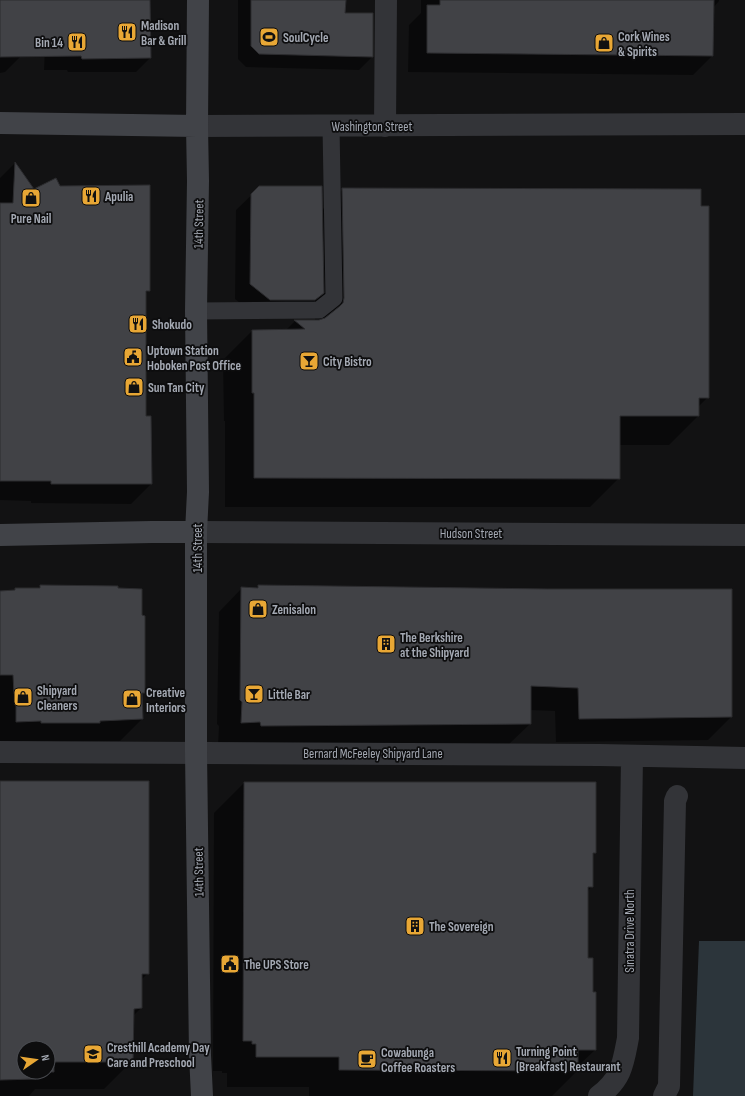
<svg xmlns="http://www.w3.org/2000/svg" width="745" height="1096" viewBox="0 0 745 1096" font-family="'Sofia Sans Condensed',sans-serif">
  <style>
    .water { fill: #2c353b }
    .shadow { fill: #0007; fill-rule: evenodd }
    .building { fill: #414246; stroke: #2c2c2f }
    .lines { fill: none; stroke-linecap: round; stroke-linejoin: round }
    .lane { stroke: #333438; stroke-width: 17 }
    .street { stroke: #333438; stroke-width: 22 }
    .secondary { stroke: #414348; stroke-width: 22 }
    .labels { text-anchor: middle; stroke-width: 3.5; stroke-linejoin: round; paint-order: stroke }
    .poi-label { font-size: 13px; font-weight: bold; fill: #a4a9b3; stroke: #0d0d0e; text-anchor: start }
    .street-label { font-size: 13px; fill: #a4a9b3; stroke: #0d0d0e }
  </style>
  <rect width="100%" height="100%" fill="#121213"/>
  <path class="water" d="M 699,941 L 745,941 L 745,1096 L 693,1096 Z"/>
  <path class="shadow" d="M 0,0 L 20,0 L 21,56 L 5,72 L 0,73 Z
    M 47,0 L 150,0 L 150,58 L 136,72 L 68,72 L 67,70 L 44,70 Z
    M 238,0 L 344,0 L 344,14 L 372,57 L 359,70 L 246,67 L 238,59 Z
    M 421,0 L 719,0 L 719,1 L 713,8 L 712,56 L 693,75 L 408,72 L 409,25 L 421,13 Z
    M 15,163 L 34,190 L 59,187 L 149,290 L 145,294 L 145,417 L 150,417 L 151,484 L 131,504 L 31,503 L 31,501 L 0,500 L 0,178 Z
    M 260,187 L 321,211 L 342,190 L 708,397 L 698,407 L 698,416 L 669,445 L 619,445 L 619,478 L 590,507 L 225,507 L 225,421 L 224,421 L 223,360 L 252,331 L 285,331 L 295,321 L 315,321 L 315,301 L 307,308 L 255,315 L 235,299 L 236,210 Z
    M 40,586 L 144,692 L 141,695 L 142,719 L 120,741 L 0,743 L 0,592 L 12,591 L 15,589 L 37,589 Z
    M 258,586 L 731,717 L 708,740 L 556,742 L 555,711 L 530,710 L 530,724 L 506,747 L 218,746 L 219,726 L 217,724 L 219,612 L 242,588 L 255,589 Z
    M 0,782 L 148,973 L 141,980 L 141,1008 L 133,1016 L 132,1061 L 104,1089 L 35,1089 L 29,1096 L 0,1096 ZM 24,1048 L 48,1048 L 48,1072 L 24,1072 Z
    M 244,783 L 595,852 L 592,855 L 592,886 L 587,892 L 587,959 L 592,993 L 595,1050 L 577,1067 L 577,1071 L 552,1096 L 309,1096 L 309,1087 L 227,1087 L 227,1073 L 222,1073 L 222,1071 L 213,1071 L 214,813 Z"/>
  <path class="building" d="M 0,0 L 150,0 L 151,58 L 82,59 L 81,56 L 0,57 Z
    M 251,0 L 346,0 L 345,13 L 373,13 L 373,57 L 259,54 L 251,46 Z
    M 440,0 L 714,0 L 713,56 L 427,53 L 427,5 L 440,5 Z
    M 15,162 L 34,189 L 56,178 L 60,186 L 150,185 L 150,291 L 146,291 L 146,416 L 151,416 L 152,484 L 51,484 L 51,481 L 0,481 L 0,203 L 13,203 Z
    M 259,186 L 322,186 L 324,293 L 315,300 L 270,300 L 250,284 L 251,194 Z
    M 342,188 L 701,189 L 701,206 L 709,206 L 709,398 L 699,398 L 699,416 L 620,416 L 620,479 L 254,478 L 254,393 L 252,393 L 252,330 L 305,329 L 294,320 L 319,320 L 325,318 L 340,306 L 343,303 L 344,298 Z
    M 40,585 L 118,586 L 118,588 L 142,589 L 142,615 L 145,616 L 145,693 L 142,693 L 143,719 L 100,721 L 100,723 L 41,723 L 41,721 L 16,722 L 16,693 L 14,694 L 13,675 L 0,675 L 0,591 L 15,590 L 15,588 L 40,588 Z
    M 258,585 L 548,589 L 732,589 L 732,717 L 579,719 L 578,688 L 531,686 L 531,724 L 261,726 L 260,722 L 241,723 L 242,702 L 240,700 L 241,587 L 258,588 Z
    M 0,781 L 149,781 L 149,974 L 142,974 L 142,1008 L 134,1009 L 133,1062 L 54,1062 L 54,1072 L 48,1072 L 48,1048 L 24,1048 L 24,1072 L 36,1072 L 36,1079 L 0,1080 Z
    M 244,782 L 596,782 L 596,853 L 593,853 L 593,887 L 588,887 L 588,958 L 593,958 L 593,992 L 596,992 L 596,1050 L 578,1050 L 578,1071 L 339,1070 L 339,1057 L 256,1057 L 256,1044 L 252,1044 L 252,1041 L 243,1041 Z"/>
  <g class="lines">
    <path class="lane" d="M 196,311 L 319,310 L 334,298 L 331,126"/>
    <path class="street" d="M 197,126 L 745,124
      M 385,126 L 386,0
      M 196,532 L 745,535
      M 0,752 L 600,755 L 745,758
      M 599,1096 C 622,1078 623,1064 628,1038 L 632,756
      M 664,1096 L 669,1086 L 675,801 L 677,796"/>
    <path class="secondary" d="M 198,0 L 197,126 L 198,181 L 196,311 L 198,492 L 196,532 L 196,752 L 200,1055 L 202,1096
      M 0,123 L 197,126
      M 0,535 L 152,532 L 196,532"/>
  </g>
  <defs>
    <symbol id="restaurant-square" viewBox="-11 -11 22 22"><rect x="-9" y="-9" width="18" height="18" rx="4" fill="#e8a735" stroke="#0d0d0e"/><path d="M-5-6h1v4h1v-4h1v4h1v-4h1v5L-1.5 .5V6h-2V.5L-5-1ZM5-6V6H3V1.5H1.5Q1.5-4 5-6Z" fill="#111"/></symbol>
    <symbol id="stadium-square" viewBox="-11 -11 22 22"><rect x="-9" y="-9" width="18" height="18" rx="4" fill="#e8a735" stroke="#0d0d0e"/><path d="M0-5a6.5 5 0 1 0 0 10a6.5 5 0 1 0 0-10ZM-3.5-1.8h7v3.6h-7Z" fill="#111"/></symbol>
    <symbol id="shop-square" viewBox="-11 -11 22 22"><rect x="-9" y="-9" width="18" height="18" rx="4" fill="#e8a735" stroke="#0d0d0e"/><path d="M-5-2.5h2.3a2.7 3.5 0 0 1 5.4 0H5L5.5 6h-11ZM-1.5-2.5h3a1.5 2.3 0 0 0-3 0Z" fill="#111"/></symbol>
    <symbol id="civic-square" viewBox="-11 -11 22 22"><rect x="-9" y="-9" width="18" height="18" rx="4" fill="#e8a735" stroke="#0d0d0e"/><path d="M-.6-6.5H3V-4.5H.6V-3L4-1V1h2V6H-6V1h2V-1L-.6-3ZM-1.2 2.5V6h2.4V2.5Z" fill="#111"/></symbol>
    <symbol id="bar-square" viewBox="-11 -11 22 22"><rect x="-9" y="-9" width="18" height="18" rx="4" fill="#e8a735" stroke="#0d0d0e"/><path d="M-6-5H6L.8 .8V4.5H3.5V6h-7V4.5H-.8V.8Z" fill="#111"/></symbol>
    <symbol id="building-square" viewBox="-11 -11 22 22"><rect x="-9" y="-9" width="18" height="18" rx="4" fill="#e8a735" stroke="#0d0d0e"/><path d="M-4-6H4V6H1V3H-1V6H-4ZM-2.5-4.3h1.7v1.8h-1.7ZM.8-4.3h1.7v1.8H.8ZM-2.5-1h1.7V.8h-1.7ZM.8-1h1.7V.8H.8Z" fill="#111"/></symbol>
    <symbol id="school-square" viewBox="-11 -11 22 22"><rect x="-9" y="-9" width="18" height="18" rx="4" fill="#e8a735" stroke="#0d0d0e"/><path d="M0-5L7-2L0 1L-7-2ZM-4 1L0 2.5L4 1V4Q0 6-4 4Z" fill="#111"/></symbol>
    <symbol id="cafe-square" viewBox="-11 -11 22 22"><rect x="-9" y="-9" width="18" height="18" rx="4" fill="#e8a735" stroke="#0d0d0e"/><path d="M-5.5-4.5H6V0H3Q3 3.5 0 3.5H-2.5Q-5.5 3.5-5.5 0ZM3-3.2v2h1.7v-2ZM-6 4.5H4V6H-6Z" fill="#111"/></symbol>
  </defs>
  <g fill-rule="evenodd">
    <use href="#restaurant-square" x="116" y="21" width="22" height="22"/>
    <use href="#stadium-square" x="258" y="26" width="22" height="22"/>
    <use href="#restaurant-square" x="66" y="31" width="22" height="22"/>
    <use href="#shop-square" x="593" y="32" width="22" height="22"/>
    <use href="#restaurant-square" x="80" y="185" width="22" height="22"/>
    <use href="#shop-square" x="20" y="187" width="22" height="22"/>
    <use href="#restaurant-square" x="127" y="313" width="22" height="22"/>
    <use href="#civic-square" x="122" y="346" width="22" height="22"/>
    <use href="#bar-square" x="298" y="350" width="22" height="22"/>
    <use href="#shop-square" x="123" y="376" width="22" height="22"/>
    <use href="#shop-square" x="247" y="598" width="22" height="22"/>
    <use href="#building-square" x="375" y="633" width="22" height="22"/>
    <use href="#bar-square" x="243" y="683" width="22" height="22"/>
    <use href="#shop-square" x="12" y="686" width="22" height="22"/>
    <use href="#shop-square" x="121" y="688" width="22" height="22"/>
    <use href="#building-square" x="404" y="915" width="22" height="22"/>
    <use href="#civic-square" x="219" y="953" width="22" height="22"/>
    <use href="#school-square" x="82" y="1043" width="22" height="22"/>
    <use href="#restaurant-square" x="491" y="1047" width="22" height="22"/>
    <use href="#cafe-square" x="356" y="1048" width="22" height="22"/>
  </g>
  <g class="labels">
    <g class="poi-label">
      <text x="141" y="30">Madison<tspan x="141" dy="15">Bar &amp; Grill</tspan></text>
      <text x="618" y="41">Cork Wines<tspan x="618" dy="15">&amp; Spirits</tspan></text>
      <text x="283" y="42">SoulCycle</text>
      <text x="63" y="47" text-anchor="end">Bin 14</text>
      <text x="105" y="201">Apulia</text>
      <text x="31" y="223" text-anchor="middle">Pure Nail</text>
      <text x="152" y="329">Shokudo</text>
      <text x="147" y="355">Uptown Station<tspan x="147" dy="15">Hoboken Post Office</tspan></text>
      <text x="323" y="366">City Bistro</text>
      <text x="148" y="392">Sun Tan City</text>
      <text x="272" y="614">Zenisalon</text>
      <text x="400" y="642">The Berkshire<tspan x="400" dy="15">at the Shipyard</tspan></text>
      <text x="37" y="695">Shipyard<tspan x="37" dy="15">Cleaners</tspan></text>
      <text x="146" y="697">Creative<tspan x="146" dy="15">Interiors</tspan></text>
      <text x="268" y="699">Little Bar</text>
      <text x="429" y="931">The Sovereign</text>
      <text x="244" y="969">The UPS Store</text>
      <text x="107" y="1052">Cresthill Academy Day<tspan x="107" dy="15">Care and Preschool</tspan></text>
      <text x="516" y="1056">Turning Point<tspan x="516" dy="15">(Breakfast) Restaurant</tspan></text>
      <text x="381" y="1057">Cowabunga<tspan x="381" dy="15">Coffee Roasters</tspan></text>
    </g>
    <g class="street-label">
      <text x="372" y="131">Washington Street</text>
      <text transform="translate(198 224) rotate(-89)" y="5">14th Street</text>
      <text x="471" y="538">Hudson Street</text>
      <text transform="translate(197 548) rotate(-90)" y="5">14th Street</text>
      <text x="373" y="758">Bernard McFeeley Shipyard Lane</text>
      <text transform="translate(198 872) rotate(-91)" y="5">14th Street</text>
      <text transform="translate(629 931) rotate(-90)" y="5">Sinatra Drive North</text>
    </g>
  </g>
  <g transform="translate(36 1060) rotate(77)"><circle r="19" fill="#0d0d0e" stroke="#494b50"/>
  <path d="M0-3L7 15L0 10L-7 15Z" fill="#e8a735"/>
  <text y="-6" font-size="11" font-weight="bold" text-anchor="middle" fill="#a4a9b3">N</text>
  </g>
</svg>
